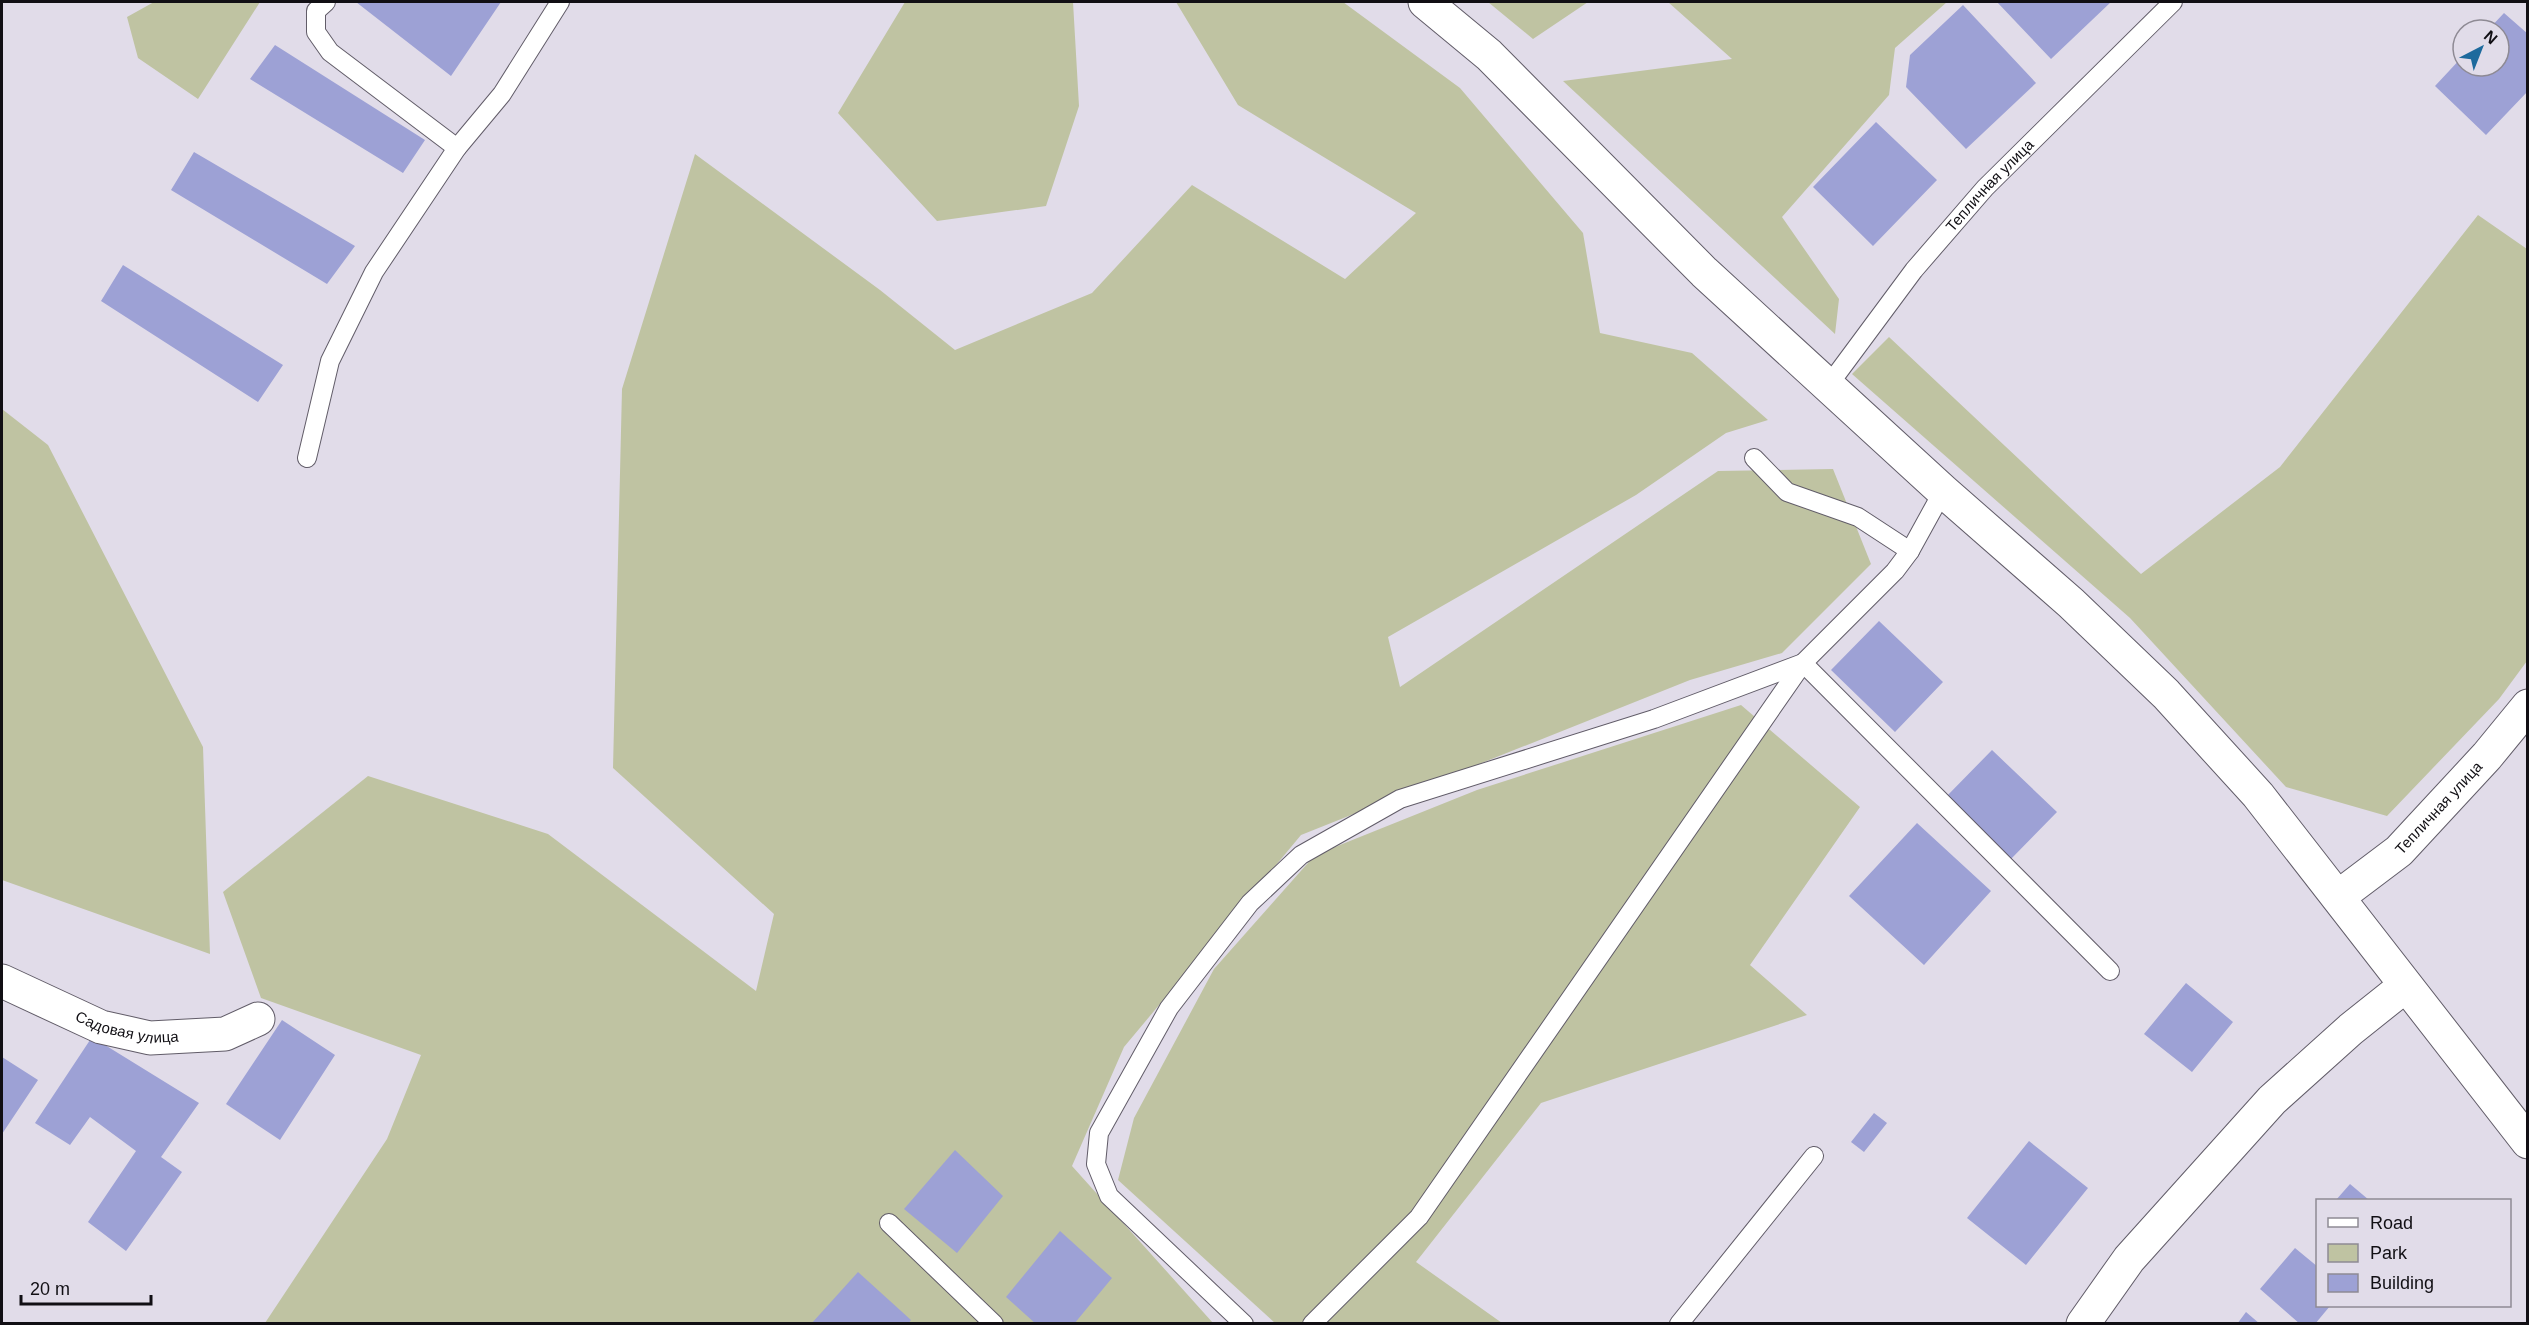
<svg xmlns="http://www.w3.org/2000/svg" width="2529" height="1325" viewBox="0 0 2529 1325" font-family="Helvetica,sans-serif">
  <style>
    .green { fill: #bfc3a2 }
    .building { fill: #9da1d5 }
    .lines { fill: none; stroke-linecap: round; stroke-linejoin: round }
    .lane-casing { stroke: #615c68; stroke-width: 20 }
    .street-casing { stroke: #615c68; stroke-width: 35 }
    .secondary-casing { stroke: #615c68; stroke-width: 35 }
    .lane { stroke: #fff; stroke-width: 18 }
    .street { stroke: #fff; stroke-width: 33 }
    .secondary { stroke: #fff; stroke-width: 33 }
    .labels { text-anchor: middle; stroke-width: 4.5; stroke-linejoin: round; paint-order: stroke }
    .street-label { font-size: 15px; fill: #110f14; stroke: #e1dce9 }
  </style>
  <rect width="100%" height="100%" fill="#e1dce9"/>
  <path class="green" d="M 154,2 L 260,2 L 198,99 L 138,58 L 127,17 Z
    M 905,2 L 1073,2 L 1079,106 L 1046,206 L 937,221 L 838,113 Z
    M 1176,2 L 1343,2 L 1460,88 L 1583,233 L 1600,333 L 1692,353 L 1768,420 L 1726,433 L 1636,495 L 1388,637 L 1400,687 L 1718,471 L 1833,469 L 1871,564 L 1782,653 L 1690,680 L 1301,835 L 1124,1047 L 1072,1166 L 1213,1323 L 265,1323 L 387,1139 L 421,1055 L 261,998 L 223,892 L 368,776 L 548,834 L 756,991 L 774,914 L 613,768 L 622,389 L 695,154 L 880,290 L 955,350 L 1092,293 L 1192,185 L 1345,279 L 1416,213 L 1238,105 Z
    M 1488,2 L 1588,2 L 1533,39 Z
    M 1668,2 L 1947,2 L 1895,48 L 1889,95 L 1782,217 L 1839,299 L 1835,334 L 1563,81 L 1732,59 Z
    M 2478,215 L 2527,249 L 2527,661 L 2499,699 L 2387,816 L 2286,787 L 2130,618 L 1852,374 L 1889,337 L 2141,574 L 2280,467 Z
    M 2,409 L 48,445 L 203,747 L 210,954 L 2,880 Z
    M 1741,705 L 1860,807 L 1750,965 L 1807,1015 L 1541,1103 L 1416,1262 L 1502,1323 L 1275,1323 L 1118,1180 L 1134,1118 L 1214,969 L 1315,855 L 1477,790 Z"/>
  <path class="building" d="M 356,2 L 501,2 L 451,76 Z
    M 1997,2 L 2111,2 L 2051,59 Z
    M 1963,5 L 2036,83 L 1966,149 L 1906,87 L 1910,55 Z
    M 2504,13 L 2528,34 L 2528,91 L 2486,135 L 2435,86 L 2463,56 L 2463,66 L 2499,66 L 2499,30 L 2488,30 Z
    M 275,45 L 425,140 L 403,173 L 250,79 Z
    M 1876,122 L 1937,180 L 1873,246 L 1813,187 Z
    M 194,152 L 355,246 L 327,284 L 171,190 Z
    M 123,265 L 283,365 L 258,402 L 101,301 Z
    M 1879,621 L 1943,682 L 1895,732 L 1831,670 Z
    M 1992,750 L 2057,812 L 2009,861 L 1944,799 Z
    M 1917,823 L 1991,891 L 1924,965 L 1849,896 Z
    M 2186,983 L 2233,1022 L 2192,1072 L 2144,1034 Z
    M 282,1020 L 335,1055 L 280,1140 L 226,1104 Z
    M 92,1037 L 199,1103 L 161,1157 L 182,1172 L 126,1251 L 88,1222 L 136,1151 L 90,1117 L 70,1145 L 35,1123 Z
    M 2,1057 L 38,1080 L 2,1134 Z
    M 1874,1113 L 1887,1123 L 1864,1152 L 1851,1142 Z
    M 2029,1141 L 2088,1188 L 2026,1265 L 1967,1218 Z
    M 955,1150 L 1003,1196 L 957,1253 L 904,1209 Z
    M 2350,1184 L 2369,1200 L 2336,1200 Z
    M 1060,1231 L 1112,1278 L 1074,1324 L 1036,1324 L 1006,1297 Z
    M 2295,1248 L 2318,1267 L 2318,1306 L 2330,1306 L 2315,1324 L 2300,1324 L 2260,1289 Z
    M 858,1272 L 911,1320 L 908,1324 L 811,1324 Z
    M 2246,1312 L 2260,1324 L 2237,1324 Z"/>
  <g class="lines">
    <defs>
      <g id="lane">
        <path d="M 326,2 L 316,11 L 316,32 L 330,52 L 457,148"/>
        <path id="s1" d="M 1828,386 L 1914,270 L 1985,188 L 2173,2"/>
        <path d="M 307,458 L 330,361 L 374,272 L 457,148 L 502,94 L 560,2"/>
        <path d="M 1754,458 L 1787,492 L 1858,517 L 1910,551"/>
        <path d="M 889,1223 L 994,1324"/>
        <path d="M 1244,1324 L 1109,1196 L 1096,1164 L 1099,1133 L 1169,1008 L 1250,903 L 1301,855 L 1400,799 L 1654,719 L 1803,663 L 2110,971"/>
        <path d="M 1312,1324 L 1419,1217 L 1803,663 L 1895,571 L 1910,551 L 1943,491"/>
        <path d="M 1679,1324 L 1814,1156"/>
      </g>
      <g id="street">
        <path id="s2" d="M 2338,897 L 2399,851 L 2487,756 L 2528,706"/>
        <path id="s3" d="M 2,981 L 101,1027 L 150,1038 L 225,1034 L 258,1019"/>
        <path d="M 2083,1324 L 2129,1259 L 2272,1100 L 2351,1029 L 2405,986"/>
      </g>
      <path id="secondary" d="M 1425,2 L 1489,55 L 1704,272 L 1943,491 L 2071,603 L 2166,694 L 2258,795 L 2528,1142"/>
    </defs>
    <use href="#lane" class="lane-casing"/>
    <use href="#street" class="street-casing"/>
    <use href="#secondary" class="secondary-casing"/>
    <use href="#lane" class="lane"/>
    <use href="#street" class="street"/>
    <use href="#secondary" class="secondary"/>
  </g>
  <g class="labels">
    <g class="street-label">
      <text dy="5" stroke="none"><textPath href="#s1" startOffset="258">Тепличная улица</textPath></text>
      <text dy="5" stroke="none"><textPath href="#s2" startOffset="135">Тепличная улица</textPath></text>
      <text dy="5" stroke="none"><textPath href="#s3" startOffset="135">Садовая улица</textPath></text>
    </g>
  </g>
  <rect width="2529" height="1325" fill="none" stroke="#110f14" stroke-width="6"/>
  <rect x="2316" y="1199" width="195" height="108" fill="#e1dce9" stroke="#8e8a94" stroke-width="1.5"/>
  <rect x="2328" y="1218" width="30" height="9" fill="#ffffff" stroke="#8e8a94" stroke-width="1.5"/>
  <text x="2370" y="1229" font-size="18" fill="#110f14">Road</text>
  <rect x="2328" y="1244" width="30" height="18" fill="#bfc3a2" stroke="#8e8a94" stroke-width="1.5"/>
  <text x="2370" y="1259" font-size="18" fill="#110f14">Park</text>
  <rect x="2328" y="1274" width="30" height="18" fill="#9da1d5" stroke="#8e8a94" stroke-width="1.5"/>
  <text x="2370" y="1289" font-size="18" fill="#110f14">Building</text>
  <g transform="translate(2481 48) rotate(42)"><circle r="28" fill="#e1dce9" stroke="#8e8a94" stroke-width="1.5"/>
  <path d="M0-4.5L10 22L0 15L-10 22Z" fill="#1d6a9d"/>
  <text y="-9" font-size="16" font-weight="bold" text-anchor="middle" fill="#110f14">N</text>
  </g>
  <path d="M21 1295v9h130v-9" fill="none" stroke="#110f14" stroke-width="3"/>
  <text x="30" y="1295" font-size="18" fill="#110f14" stroke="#e1dce9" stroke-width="4.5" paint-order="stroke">20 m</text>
</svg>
